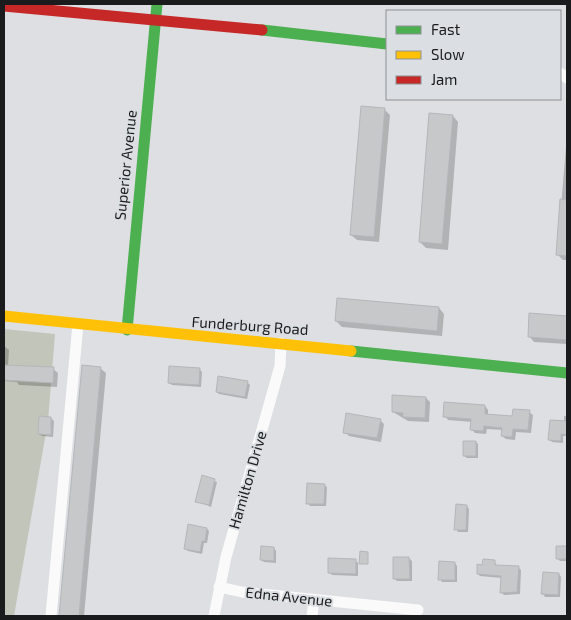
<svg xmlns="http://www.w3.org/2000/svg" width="571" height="620" viewBox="0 0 571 620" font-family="'Exo 2',sans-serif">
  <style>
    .green { fill: #c2c6ba }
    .shadow { fill: #0003 }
    .building { fill: #c6c8ca; stroke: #b5b6b9 }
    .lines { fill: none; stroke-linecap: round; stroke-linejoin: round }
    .street { stroke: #fafafb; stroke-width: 11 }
    .fast { stroke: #4caf50; stroke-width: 11 }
    .slow { stroke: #ffc107; stroke-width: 11 }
    .jam { stroke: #c62828; stroke-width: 11 }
    .labels { text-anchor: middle; stroke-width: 4; stroke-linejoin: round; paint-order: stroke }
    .street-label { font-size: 15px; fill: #191b1c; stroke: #dbdfe4 }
  </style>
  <rect width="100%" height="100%" fill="#dddfe2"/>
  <path class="green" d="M 4,329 L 55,334 L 48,421 L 14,616 L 4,616 Z"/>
  <path class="shadow" d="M 384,109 L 390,115 L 379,242 L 357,240 L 351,235 Z
    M 453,116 L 458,122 L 448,250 L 426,248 L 420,242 Z
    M 567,135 L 567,260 L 563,260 L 557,254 Z
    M 439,308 L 444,314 L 442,336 L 342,327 L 336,321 Z
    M 531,315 L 567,318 L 567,344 L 534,342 L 529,336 Z
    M 4,346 L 9,350 L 8,366 L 53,369 L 58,373 L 57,387 L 19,385 L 17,382 L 4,381 Z
    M 83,366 L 100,368 L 106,373 L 84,616 L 60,616 Z
    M 199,369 L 202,372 L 201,387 L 172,385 L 169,383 Z
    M 247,382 L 250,385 L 247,399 L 219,394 L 217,392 Z
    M 426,398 L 430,402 L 429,422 L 408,421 L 393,412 Z
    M 485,406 L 488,410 L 488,415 L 514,417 L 529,412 L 533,415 L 531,433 L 516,432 L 515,440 L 506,439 L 502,436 L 503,430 L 487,429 L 486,434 L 475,433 L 471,429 L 472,422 L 448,420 L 445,416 Z
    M 564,416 L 567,416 L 567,436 L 563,436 L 563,443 L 552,442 L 550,440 L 564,422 Z
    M 51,418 L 54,421 L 53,437 L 42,436 L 39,434 Z
    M 380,420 L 384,424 L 381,442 L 349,436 L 345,432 Z
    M 476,442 L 478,444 L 478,458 L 467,458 L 464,456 Z
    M 203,477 L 217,482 L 211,507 L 197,501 Z
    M 324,485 L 327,487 L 326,506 L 310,506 L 308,503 Z
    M 467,506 L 469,509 L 468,532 L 458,532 L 456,529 Z
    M 207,529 L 209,531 L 207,543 L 204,543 L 202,554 L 188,551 L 185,549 Z
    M 558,547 L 567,548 L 567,561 L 560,561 L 557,558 Z
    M 274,548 L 276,551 L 276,563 L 264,562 L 261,560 Z
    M 409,558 L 412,561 L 412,581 L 397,581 L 394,578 Z
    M 356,561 L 358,563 L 358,576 L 332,575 L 329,572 Z
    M 494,561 L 497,566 L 518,567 L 521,570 L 520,594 L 504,595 L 501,592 L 502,578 L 480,576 L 478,574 L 484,566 Z
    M 455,563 L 457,566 L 457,582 L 442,582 L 440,579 Z
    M 559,574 L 561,577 L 560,597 L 545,597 L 543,594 Z"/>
  <path class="building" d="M 361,106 L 385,108 L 374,237 L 350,235 Z
    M 429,113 L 453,115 L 442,244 L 419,242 Z
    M 560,199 L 567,200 L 567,256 L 556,255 Z
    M 337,298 L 439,307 L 437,331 L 335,321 Z
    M 529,313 L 567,316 L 567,340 L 528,337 Z
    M 4,365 L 54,367 L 53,383 L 4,380 Z
    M 82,365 L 101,367 L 84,559 L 79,616 L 59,616 Z
    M 169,366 L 200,368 L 199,385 L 168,383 Z
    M 218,376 L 248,381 L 245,397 L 216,392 Z
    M 392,395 L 426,397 L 425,418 L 403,417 L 403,413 L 392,412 Z
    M 444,402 L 485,405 L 485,414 L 512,416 L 513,409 L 530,410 L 528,430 L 513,429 L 512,437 L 501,436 L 502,428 L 484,426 L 483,431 L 470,430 L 471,419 L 443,417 Z
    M 346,413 L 381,419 L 377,438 L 343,433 Z
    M 39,416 L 51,417 L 51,435 L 38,434 Z
    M 550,420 L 567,421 L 567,435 L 561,434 L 561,441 L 548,440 Z
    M 463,441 L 476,441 L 476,456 L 463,456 Z
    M 202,475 L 215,479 L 209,505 L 195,502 Z
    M 307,483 L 325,484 L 324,504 L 306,504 Z
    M 456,504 L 467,505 L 466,530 L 454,530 Z
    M 188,524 L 207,528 L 205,541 L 202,541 L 200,552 L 184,549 Z
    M 261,546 L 274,547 L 274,561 L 260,560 Z
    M 556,546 L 567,546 L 567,559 L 556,559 Z
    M 360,551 L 368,552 L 368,564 L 359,564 Z
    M 393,557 L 409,557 L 410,579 L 393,579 Z
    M 328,558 L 356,559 L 356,574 L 328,573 Z
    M 483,559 L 495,560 L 495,565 L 519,566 L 517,592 L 500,593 L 501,576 L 477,574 L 477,564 L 482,565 Z
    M 439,561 L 455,562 L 455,580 L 438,580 Z
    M 543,572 L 559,573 L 558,595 L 541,594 Z"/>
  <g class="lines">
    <path class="street" d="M 560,73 L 567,78
      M 219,587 L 242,592 L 418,610
      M 51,616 L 78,324
      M 214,616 L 226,557 L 280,366 L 281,343
      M 312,616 L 314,600"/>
    <path class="fast" d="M 262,30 L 387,44
      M 127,330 L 157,4
      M 351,351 L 567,373"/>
    <path class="slow" d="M 4,316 L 351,351"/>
    <path class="jam" d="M 4,6 L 262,30"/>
  </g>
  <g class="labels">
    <g class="street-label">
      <text transform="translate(126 165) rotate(-84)" y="5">Superior Avenue</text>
      <text transform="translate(250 326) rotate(4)" y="5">Funderburg Road</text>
      <text transform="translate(248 480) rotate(-74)" y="5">Hamilton Drive</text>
      <text transform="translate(289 597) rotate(6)" y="5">Edna Avenue</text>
    </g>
  </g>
  <rect width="571" height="620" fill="none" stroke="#191b1c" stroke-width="10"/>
  <rect x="386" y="10" width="175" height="90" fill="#dbdfe4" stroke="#8d9194"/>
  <rect x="396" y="26" width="25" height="8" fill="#4caf50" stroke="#8d9194"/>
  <text x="431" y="35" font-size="15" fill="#191b1c">Fast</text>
  <rect x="396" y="51" width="25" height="8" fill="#ffc107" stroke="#8d9194"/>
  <text x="431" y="60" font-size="15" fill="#191b1c">Slow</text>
  <rect x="396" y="76" width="25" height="8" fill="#c62828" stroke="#8d9194"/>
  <text x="431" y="85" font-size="15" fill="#191b1c">Jam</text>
</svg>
